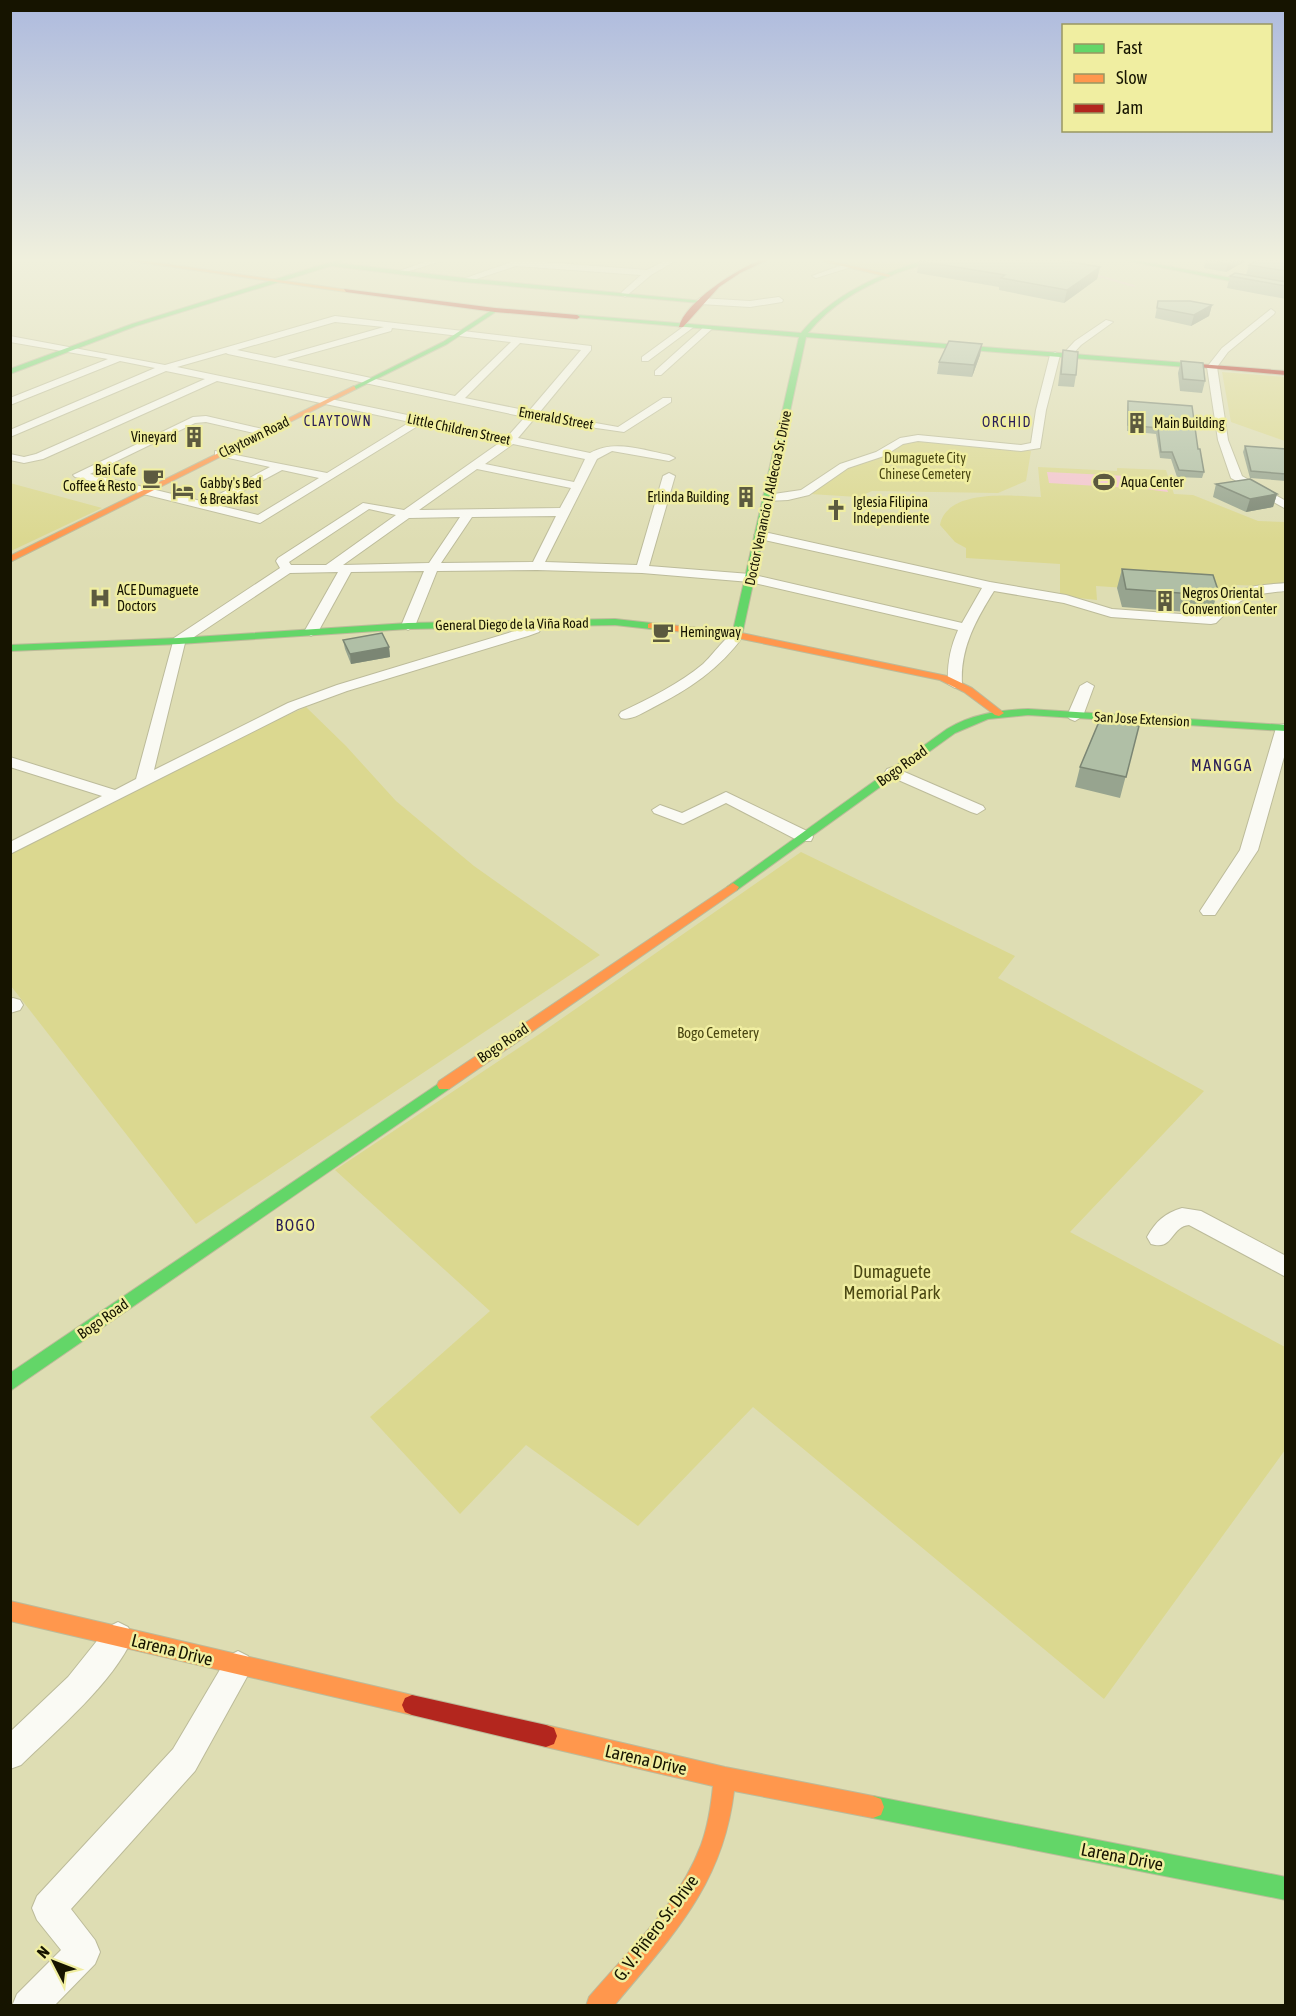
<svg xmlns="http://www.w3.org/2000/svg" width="1296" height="2016" viewBox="0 0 1296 2016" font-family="'Asap Condensed',sans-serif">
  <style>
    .green { fill: #dbd890 }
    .water { fill: #f4c4d0 }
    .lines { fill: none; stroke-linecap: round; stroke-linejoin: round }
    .stream { stroke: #f4c4d0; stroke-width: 2 }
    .street-casing { stroke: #bcbb9a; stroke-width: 2 }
    .fast-casing { stroke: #bcbb9a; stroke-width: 2 }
    .slow-casing { stroke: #bcbb9a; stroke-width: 2 }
    .jam-casing { stroke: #bcbb9a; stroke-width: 2 }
    .street { fill: #fafaf4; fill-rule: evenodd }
    .fast { fill: #63d668; fill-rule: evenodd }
    .slow { fill: #ff974d; fill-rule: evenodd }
    .jam { fill: #b3261e; fill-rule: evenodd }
    .wall { fill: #97a48f }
    .shaded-wall { fill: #7b8674 }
    .building { fill: #b0bfa6; stroke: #7b8674; stroke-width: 1.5 }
    .labels { text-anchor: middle; stroke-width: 5; stroke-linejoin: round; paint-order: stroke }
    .far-street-label { font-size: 14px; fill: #161400; stroke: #f0eea1 }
    .far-neighbourhood-label { font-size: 14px; letter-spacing: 1.5px; fill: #281d57; stroke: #f0eea1 }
    .far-poi-label { font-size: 14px; fill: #161400; stroke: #f0eea1; text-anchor: start }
    .far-park-label { font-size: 14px; fill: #4b4813; stroke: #f0eea1 }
    .street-label { font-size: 15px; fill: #161400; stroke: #f0eea1 }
    .park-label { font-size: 15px; fill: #4b4813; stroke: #f0eea1 }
    .neighbourhood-label { font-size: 16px; letter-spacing: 1.5px; fill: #281d57; stroke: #f0eea1 }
    .near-park-label { font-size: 18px; fill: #4b4813; stroke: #f0eea1 }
    .near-street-label { font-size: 18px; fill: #161400; stroke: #f0eea1 }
  </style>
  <rect width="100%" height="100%" fill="#deddb3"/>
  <path class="green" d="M 827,260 L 922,260 L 885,273 Z
    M 1222,372 L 1285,377 L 1285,441 L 1231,422 Z
    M 917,439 L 1031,451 L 1026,481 L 998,493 L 872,491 L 858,497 L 810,494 L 850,466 Z
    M 1038,467 L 1117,471 L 1117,468 L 1166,470 L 1174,494 L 1193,495 L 1258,521 L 1284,522 L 1285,587 L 1237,585 L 1217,594 L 1096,586 L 1097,600 L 1060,596 L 1060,564 L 966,558 L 966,548 L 955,542 L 940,525 C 947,488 1013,496 1041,497 Z
    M 10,483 L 102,508 L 11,551 Z
    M 306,707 L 346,746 L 396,801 L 474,866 L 600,955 L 196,1224 L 11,986 L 11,854 L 175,766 Z
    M 801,852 L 1015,956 L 998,978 L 1204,1091 L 1070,1232 L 1285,1347 L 1285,1450 L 1104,1699 L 753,1407 L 638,1526 L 526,1445 L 460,1514 L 370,1417 L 490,1311 L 335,1170 L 541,1033 Z"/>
  <path class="water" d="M 1047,472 L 1127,476 L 1130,488 L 1049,483 Z
    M 1144,478 L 1163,479 L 1168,492 L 1138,488 L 1137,479 Z"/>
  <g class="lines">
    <path class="stream" d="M 1092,274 L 1134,286"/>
    <defs>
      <path id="street" d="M 431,260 L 444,260 L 400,274 L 396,272 Z
        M 517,260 L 647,270 L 667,260 L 677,260 L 651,275 L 625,297 L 621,294 L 622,292 L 641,275 L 516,266 L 467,282 L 460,280 Z
        M 845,264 L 849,266 L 848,268 L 816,278 L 812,276 Z
        M 779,297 L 783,300 L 782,302 L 750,307 L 700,304 L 696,301 L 700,298 L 750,301 Z
        M 1271,309 L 1275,312 L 1274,314 L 1228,352 L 1217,367 L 1228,440 L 1242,476 L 1286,501 L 1286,509 L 1231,478 L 1218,440 L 1207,367 L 1222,348 Z
        M 335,316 L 591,346 L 591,350 L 539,413 L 618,427 L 663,398 L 671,398 L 671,402 L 624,432 L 534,419 L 518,438 L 590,453 C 614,439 643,450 669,455 L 675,458 L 669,461 L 612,451 L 597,459 L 545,562 L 637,565 L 663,476 L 669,473 L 675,476 L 649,566 L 750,574 L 962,623 L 982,588 L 760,539 L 754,535 L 760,531 L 990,582 L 1066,595 L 1112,609 L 1208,616 C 1239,585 1243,587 1286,583 L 1286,591 C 1246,595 1244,595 1216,623 L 1211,624 L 1111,617 L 1064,603 L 994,591 C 976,620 960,648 962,684 L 955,688 L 948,684 C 947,665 950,648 958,630 L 750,582 L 642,573 L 537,570 L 437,571 L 415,626 L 408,630 L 401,626 L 424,571 L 351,572 L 318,632 L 311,636 L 304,632 L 338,572 L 290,573 L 185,643 L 154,770 L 288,703 L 337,685 L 518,630 L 529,626 L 533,620 L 538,619 L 545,623 L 539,632 L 528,636 L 347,691 L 298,709 L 10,854 L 10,842 L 102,796 L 10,767 L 10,757 L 115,790 L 136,779 L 174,638 L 280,568 L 276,561 L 278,558 L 363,503 L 404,510 L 502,441 L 421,424 L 260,523 L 75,477 L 73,475 L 193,417 L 206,416 L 267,430 L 267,434 L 263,435 L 206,422 L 195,423 L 90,474 L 205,502 L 270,467 L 215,455 L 215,451 L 327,473 L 410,422 L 217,381 L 43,459 L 24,463 L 10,460 L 10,454 L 24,457 L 36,454 L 205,379 L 166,371 L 10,437 L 10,430 L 155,368 L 120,361 L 10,405 L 10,398 L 108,359 L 10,342 L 10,336 L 165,365 ZM 335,322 L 384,327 L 275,358 L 237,350 ZM 392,328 L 511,342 L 455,396 L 287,360 L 391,331 ZM 520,343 L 581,350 L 529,411 L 465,398 ZM 226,353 L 228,354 L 525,417 L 508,436 L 177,367 ZM 513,444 L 585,459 L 574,482 L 485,464 ZM 477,469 L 571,488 L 560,508 L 419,510 ZM 282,470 L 319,478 L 258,515 L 217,505 ZM 369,509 L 396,515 L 326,565 L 291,565 L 289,562 ZM 556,516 L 533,562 L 441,563 L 472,517 ZM 460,517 L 429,563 L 343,565 L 409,518 Z
        M 1106,320 L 1113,322 L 1081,345 L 1069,358 L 1063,358 L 1063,354 L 1075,341 Z
        M 687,324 L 695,326 L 648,361 L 642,361 L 642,357 Z
        M 705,326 L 713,328 L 661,375 L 655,375 L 655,371 Z
        M 1055,352 L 1060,355 L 1046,410 L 1040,448 L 1021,451 L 918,441 L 903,444 L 884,456 L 848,468 L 809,495 L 788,500 L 767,501 L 761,498 L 767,495 L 801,490 L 840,464 L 876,452 L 900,438 L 918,435 L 1021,445 L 1031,443 L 1036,410 L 1050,355 Z
        M 737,631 L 744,635 C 720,669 688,690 652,708 C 642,713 631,721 621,718 L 619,715 L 621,712 C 650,698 679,684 703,664 C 712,656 728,633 737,631 Z
        M 1087,682 L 1094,686 L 1083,716 L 1075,721 L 1070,719 L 1067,716 L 1080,686 Z
        M 1286,724 L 1286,750 L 1258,850 L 1215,915 L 1203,915 L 1200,911 L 1240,850 L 1276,728 L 1279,725 Z
        M 893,767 L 983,806 L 985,809 L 977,814 L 971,812 L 887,775 L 885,772 L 887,769 Z
        M 726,792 L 811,833 L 813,837 L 811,841 L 799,841 L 726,803 L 683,824 L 654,813 L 652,810 L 660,805 L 682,813 Z
        M 13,998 L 20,1000 L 23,1005 L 20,1010 L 10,1013 L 10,999 Z
        M 1182,1208 L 1201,1211 L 1286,1256 L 1286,1277 L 1189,1225 C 1170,1227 1174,1251 1151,1244 L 1147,1237 C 1156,1221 1165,1213 1182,1208 Z
        M 118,1622 L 128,1627 L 133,1637 C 114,1682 56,1731 21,1765 L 10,1769 L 10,1732 L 68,1677 L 108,1627 Z
        M 238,1651 L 248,1656 L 253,1666 L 195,1771 L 71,1909 L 95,1940 L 100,1952 L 95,1964 L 54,2006 L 12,2006 L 17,1994 L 61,1950 L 37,1920 L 32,1908 L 37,1896 L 173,1749 L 228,1656 Z"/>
      <path id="fast" d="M 337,260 L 346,260 L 338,263 L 464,278 L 703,301 L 700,303 L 464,282 L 331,266 L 136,326 L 10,374 L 10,369 L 132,324 Z
        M 923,260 L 932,260 C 921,266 908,269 897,273 C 862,287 831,304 808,333 L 1199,364 L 1202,366 L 1199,368 L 806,337 L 742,635 L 734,637 L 732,635 L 799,337 L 574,317 L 577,315 L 801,333 C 833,294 877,276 923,260 Z
        M 1123,260 L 1135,260 L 1286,288 L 1286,292 Z
        M 495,308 L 497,311 L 447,344 L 356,389 L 351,388 L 443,342 Z
        M 615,619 L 651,623 L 656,626 L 651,629 L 615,625 L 408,629 L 179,644 L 10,651 L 10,645 L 179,638 L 408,623 Z
        M 1028,709 L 1286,725 L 1286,731 L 1028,715 L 988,719 L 955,733 L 737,890 L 733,891 L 727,887 L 947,729 C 972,714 999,710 1028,709 Z
        M 444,1080 L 449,1081 L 451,1085 L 449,1089 L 10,1391 L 10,1373 Z
        M 873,1796 L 1286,1877 L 1286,1900 L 873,1818 L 865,1815 L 862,1807 L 865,1799 Z"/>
      <path id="slow" d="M 123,260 L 139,260 L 349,290 L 346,292 Z
        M 817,260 L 828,260 L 891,275 L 888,277 Z
        M 354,386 L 356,389 L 10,562 L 10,556 Z
        M 651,623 L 737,632 L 947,676 L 972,688 L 1004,713 L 999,716 L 995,715 L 964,692 L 940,680 L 737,638 L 648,628 L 648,624 Z
        M 733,883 L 739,887 L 737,890 L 449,1089 L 439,1089 L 437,1085 L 439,1081 Z
        M 10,1601 L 412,1695 L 419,1698 L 422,1705 L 419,1712 L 412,1715 L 10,1621 Z
        M 546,1725 L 725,1767 L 873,1796 L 881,1799 L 884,1807 L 881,1815 L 873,1818 L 734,1791 C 723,1885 672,1936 614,2006 L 586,2006 L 589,1997 C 629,1950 679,1904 701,1845 C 708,1826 711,1806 713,1786 L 546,1747 L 538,1744 L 535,1736 L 538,1728 Z"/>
      <path id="jam" d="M 760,260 L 768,260 L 740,273 L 719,287 L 683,327 L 679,327 C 685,302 736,270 760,260 Z
        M 344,289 L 495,308 L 577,315 L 580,317 L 577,319 L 495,312 L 346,292 Z
        M 1199,364 L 1286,371 L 1286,375 L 1197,367 Z
        M 412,1695 L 546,1725 L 554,1728 L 557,1736 L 554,1744 L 546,1747 L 412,1715 L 405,1712 L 402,1705 L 405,1698 Z"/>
    </defs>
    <use href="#street" class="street-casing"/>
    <use href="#fast" class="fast-casing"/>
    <use href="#slow" class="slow-casing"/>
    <use href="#jam" class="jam-casing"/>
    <use href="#street" class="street"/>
    <use href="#fast" class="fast"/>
    <use href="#slow" class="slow"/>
    <use href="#jam" class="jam"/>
  </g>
  <path class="wall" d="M 1205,260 L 1247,260 L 1226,272 L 1204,268 Z
    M 1286,260 L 1286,299 L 1227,288 L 1230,276 L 1246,275 L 1249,265 Z
    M 919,261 L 1100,267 L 1097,279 L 1064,303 L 999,290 L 999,287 L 917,273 Z
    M 1158,301 L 1212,305 L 1209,316 L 1191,326 L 1155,318 Z
    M 982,344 L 980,355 L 972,377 L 937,374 L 939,362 Z
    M 1063,350 L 1076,375 L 1074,387 L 1058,386 L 1061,362 Z
    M 1181,361 L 1205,381 L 1202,393 L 1180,391 L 1178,373 Z
    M 1128,401 L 1198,449 L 1204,472 L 1202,478 L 1177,477 L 1171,459 L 1160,458 L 1156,434 L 1127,431 L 1127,407 Z
    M 1245,446 L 1286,449 L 1286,481 L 1250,478 L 1243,452 Z
    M 1216,484 L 1277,494 L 1273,507 L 1246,512 L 1213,497 Z
    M 1122,569 L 1218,590 L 1213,608 L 1202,608 L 1201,613 L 1122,607 L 1117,588 Z
    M 343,640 L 389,647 L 390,657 L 351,664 L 345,649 Z
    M 1139,726 L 1120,798 L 1075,787 L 1080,767 Z"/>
  <path class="shaded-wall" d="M 1235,260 L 1247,260 L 1226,272 L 1228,264 Z
    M 1100,267 L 1097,279 L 1064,303 L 1067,290 Z
    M 1212,305 L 1209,316 L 1191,326 L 1194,315 Z
    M 982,344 L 980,355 L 972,377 L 974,365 Z
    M 1277,494 L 1273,507 L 1246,512 L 1250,499 Z
    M 389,647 L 390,657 L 351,664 L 350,654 Z"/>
  <path class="building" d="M 920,260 L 1060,260 L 1100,267 L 1067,290 L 1001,278 L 1005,275 L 919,261 Z
    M 1208,260 L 1235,260 L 1228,264 Z
    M 1257,260 L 1286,260 L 1286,271 L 1249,265 Z
    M 1235,273 L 1286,282 L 1286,286 L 1230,276 Z
    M 1158,301 L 1190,301 L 1212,305 L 1194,315 L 1157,308 Z
    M 949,341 L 982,344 L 974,365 L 939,362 Z
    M 1063,350 L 1078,352 L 1076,375 L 1061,374 Z
    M 1181,361 L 1203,363 L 1205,381 L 1183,379 Z
    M 1128,401 L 1192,406 L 1198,449 L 1200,449 L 1204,472 L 1179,470 L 1172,452 L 1161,452 L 1158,428 L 1128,425 Z
    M 1245,446 L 1286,449 L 1286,474 L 1251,471 Z
    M 1250,479 L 1277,494 L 1250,499 L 1216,484 Z
    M 1122,569 L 1213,575 L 1218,590 L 1204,589 L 1206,595 L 1126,589 Z
    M 382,633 L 389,647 L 350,654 L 343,640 Z
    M 1101,717 L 1139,726 L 1126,777 L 1080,767 Z"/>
  <linearGradient id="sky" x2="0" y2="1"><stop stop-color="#adbade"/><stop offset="0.48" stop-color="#f0f0dd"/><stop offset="1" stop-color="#f0f0dd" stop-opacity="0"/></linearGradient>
  <rect width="1296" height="542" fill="url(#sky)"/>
  <defs>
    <symbol id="building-bare" viewBox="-9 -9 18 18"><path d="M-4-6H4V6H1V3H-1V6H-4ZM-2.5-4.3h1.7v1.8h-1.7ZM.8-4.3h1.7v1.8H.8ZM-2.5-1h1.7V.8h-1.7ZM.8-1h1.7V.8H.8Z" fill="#5c5a3f" stroke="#f0eea1" stroke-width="2.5" paint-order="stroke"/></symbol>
    <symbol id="cafe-bare" viewBox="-9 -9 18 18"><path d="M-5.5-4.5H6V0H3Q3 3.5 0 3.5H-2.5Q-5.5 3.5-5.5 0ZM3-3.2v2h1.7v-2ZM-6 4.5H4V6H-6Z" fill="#5c5a3f" stroke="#f0eea1" stroke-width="2.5" paint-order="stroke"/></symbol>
    <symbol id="stadium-bare" viewBox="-9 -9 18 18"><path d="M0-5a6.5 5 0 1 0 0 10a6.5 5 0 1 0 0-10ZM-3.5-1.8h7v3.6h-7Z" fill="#5c5a3f" stroke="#f0eea1" stroke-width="2.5" paint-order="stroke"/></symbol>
    <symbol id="hotel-bare" viewBox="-9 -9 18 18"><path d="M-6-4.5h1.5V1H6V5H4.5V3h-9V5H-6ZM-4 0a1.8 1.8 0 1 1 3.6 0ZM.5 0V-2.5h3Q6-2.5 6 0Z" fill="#5c5a3f" stroke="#f0eea1" stroke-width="2.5" paint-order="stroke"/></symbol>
    <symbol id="church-bare" viewBox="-9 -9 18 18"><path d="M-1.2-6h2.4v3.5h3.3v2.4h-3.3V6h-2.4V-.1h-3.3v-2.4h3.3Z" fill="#5c5a3f" stroke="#f0eea1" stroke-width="2.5" paint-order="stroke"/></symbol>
    <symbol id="hospital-bare" viewBox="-9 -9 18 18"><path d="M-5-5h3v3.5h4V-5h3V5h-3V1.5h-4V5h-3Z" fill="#5c5a3f" stroke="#f0eea1" stroke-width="2.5" paint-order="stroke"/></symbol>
  </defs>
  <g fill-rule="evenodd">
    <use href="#building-bare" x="1122" y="408" width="30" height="30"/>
    <use href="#building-bare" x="179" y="422" width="30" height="30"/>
    <use href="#cafe-bare" x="138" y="463" width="30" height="30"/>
    <use href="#stadium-bare" x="1089" y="467" width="30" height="30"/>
    <use href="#hotel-bare" x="168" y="476" width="30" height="30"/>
    <use href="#building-bare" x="731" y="482" width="30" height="30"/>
    <use href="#church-bare" x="821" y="495" width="30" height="30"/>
    <use href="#hospital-bare" x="85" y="583" width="30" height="30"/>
    <use href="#building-bare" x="1150" y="586" width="30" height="30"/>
    <use href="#cafe-bare" x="648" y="617" width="30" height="30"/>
  </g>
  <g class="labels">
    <g class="far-street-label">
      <text transform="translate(556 418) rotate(10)" y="5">Emerald Street</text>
      <text transform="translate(459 429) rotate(12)" y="5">Little Children Street</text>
      <text transform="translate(254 437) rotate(-26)" y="5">Claytown Road</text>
      <text transform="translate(768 498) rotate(-78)" y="5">Doctor Venancio I. Aldecoa Sr. Drive</text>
      <text transform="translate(512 624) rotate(-1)" y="5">General Diego de la Viña Road</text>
      <text transform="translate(1142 719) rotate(3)" y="5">San Jose Extension</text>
    </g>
    <g class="far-neighbourhood-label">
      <text x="338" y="426">CLAYTOWN</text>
      <text x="1007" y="427">ORCHID</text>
    </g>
    <g class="far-poi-label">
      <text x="1154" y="428">Main Building</text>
      <text x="177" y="442" text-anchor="end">Vineyard</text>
      <text x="136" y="475" text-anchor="end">Bai Cafe<tspan x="136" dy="16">Coffee &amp; Resto</tspan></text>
      <text x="1121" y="487">Aqua Center</text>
      <text x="200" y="488">Gabby's Bed<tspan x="200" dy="16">&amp; Breakfast</tspan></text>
      <text x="729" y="502" text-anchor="end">Erlinda Building</text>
      <text x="853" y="507">Iglesia Filipina<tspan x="853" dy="16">Independiente</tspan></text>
      <text x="117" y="595">ACE Dumaguete<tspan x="117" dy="16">Doctors</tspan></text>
      <text x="1182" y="598">Negros Oriental<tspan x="1182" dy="16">Convention Center</tspan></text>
      <text x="680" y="637">Hemingway</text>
    </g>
    <g class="far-park-label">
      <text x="925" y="463">Dumaguete City<tspan x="925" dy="16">Chinese Cemetery</tspan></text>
    </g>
    <g class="street-label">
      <text transform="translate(902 766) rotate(-36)" y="5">Bogo Road</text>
      <text transform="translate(503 1043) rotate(-34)" y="5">Bogo Road</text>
      <text transform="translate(103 1319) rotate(-35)" y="5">Bogo Road</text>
    </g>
    <g class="park-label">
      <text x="718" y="1038">Bogo Cemetery</text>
    </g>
    <g class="neighbourhood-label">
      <text x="1222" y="771">MANGGA</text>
      <text x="296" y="1231">BOGO</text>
    </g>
    <g class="near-park-label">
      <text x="892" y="1278">Dumaguete<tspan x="892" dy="21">Memorial Park</tspan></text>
    </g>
    <g class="near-street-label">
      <text transform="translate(172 1650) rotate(14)" y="6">Larena Drive</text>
      <text transform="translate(646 1760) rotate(13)" y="6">Larena Drive</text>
      <text transform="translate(1122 1857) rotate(11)" y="6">Larena Drive</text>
      <text transform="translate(656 1928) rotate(-53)" y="6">G. V. Piñero Sr. Drive</text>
    </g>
  </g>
  <rect width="1296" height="2016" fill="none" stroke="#161400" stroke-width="24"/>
  <rect x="1062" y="24" width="210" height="108" fill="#f0eea1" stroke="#999761" stroke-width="1.5"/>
  <rect x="1074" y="44" width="30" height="9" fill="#63d668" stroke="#999761" stroke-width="1.5"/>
  <text x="1116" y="54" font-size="18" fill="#161400">Fast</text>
  <rect x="1074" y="74" width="30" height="9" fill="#ff974d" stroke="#999761" stroke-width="1.5"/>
  <text x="1116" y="84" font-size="18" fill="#161400">Slow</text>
  <rect x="1074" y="104" width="30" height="9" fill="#b3261e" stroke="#999761" stroke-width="1.5"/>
  <text x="1116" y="114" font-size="18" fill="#161400">Jam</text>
  <g transform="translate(54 1962) rotate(312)" stroke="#f0eea1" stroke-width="4.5" paint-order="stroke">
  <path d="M0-4.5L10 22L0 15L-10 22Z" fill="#161400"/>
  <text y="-9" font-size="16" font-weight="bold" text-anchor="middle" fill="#161400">N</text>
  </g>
</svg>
